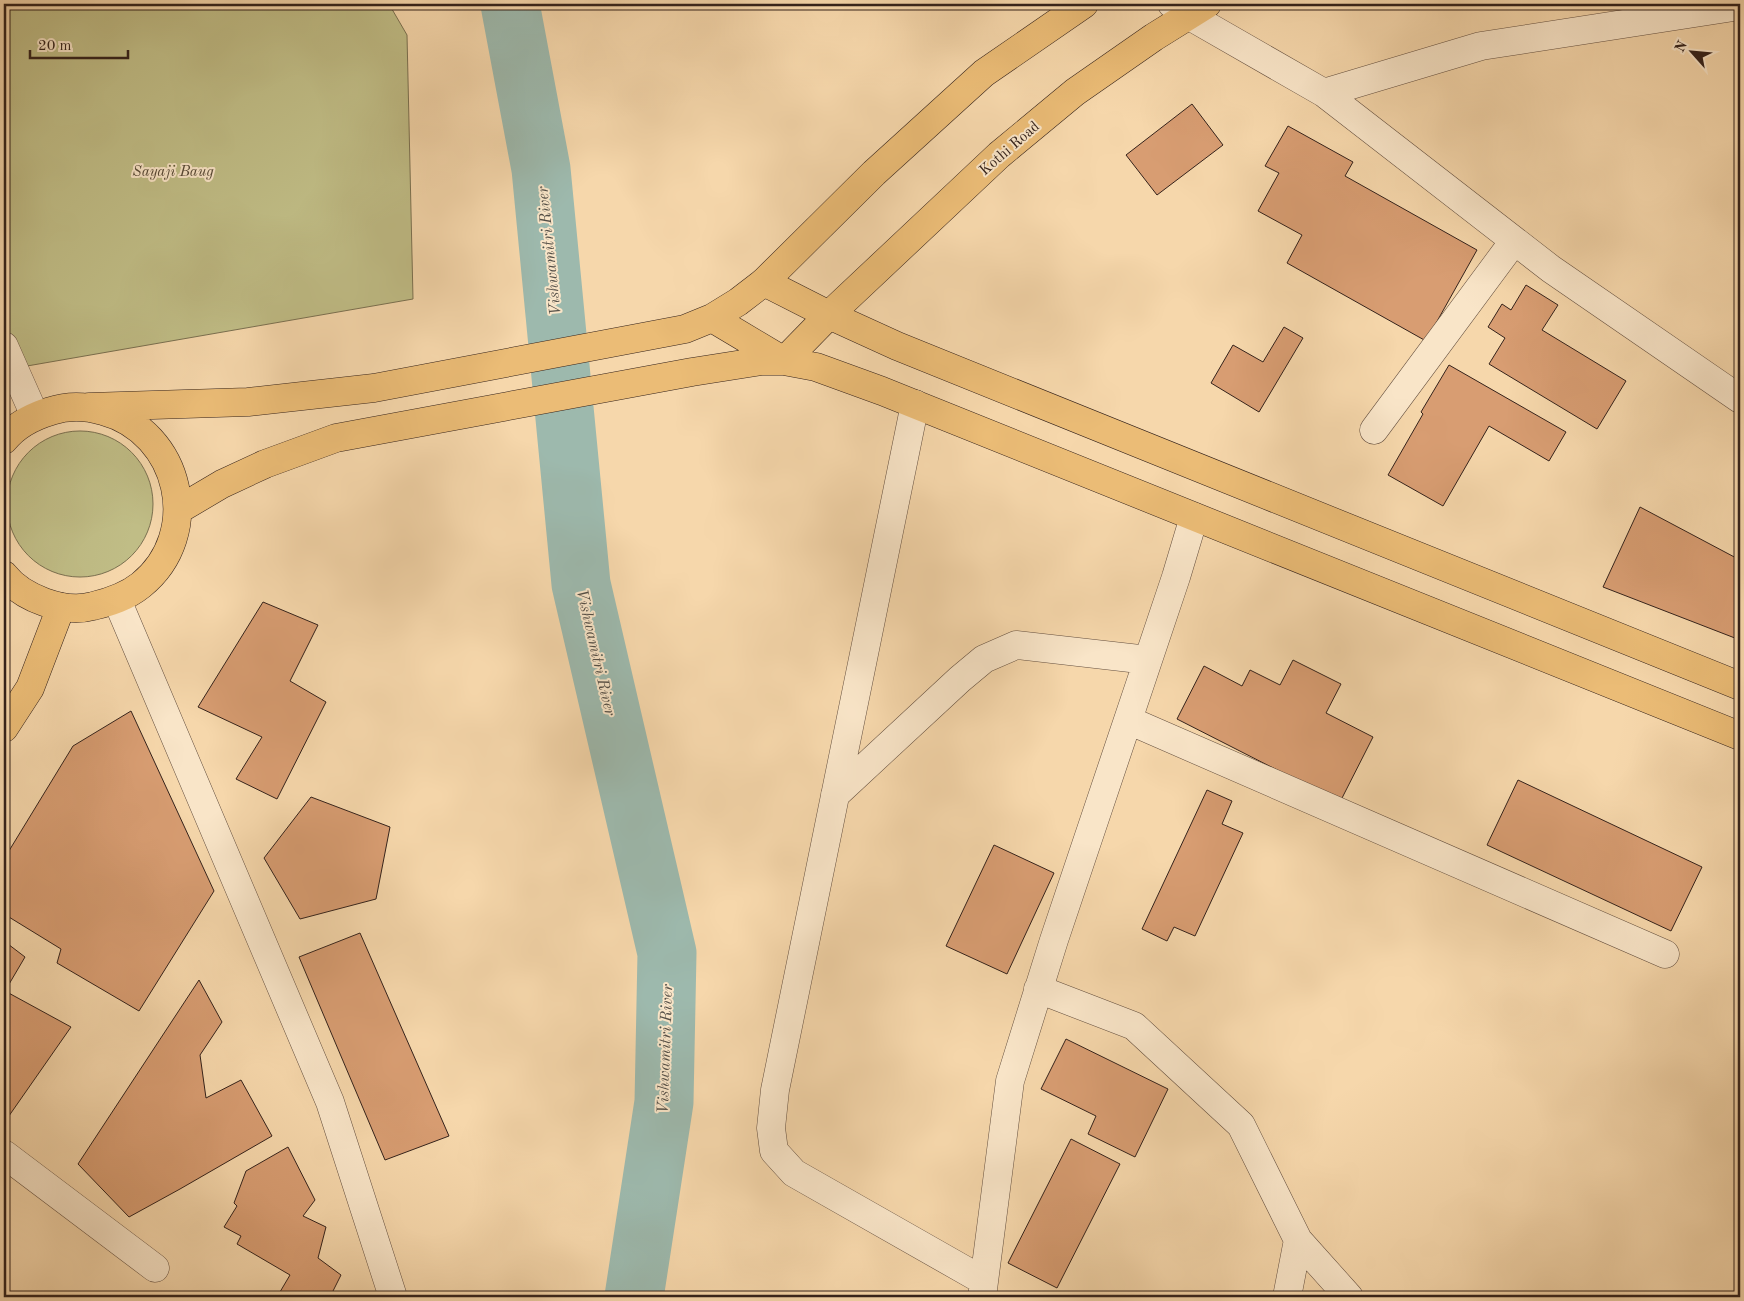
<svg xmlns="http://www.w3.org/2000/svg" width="1744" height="1301" viewBox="0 0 1744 1301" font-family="'Old Standard TT',serif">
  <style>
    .green { fill: #c0bd86; stroke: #7a7050 }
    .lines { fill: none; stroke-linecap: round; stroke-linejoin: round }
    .river { stroke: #9db9ad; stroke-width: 59 }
    .building { fill: #d89d72; stroke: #34221b }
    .minor-casing { stroke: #644f3f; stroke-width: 29 }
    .major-casing { stroke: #34221b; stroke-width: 29 }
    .highway-casing { stroke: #34221b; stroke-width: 29 }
    .minor { stroke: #f9e5c8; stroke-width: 28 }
    .major { stroke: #ebbc76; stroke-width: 28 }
    .highway { stroke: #ebbc76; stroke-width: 28 }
    .labels { text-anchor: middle; stroke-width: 4; stroke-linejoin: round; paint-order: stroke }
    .street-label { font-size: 15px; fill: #34221b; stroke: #f9e5c8 }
    .park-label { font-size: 15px; font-style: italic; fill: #574936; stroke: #f9e5c8 }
    .water-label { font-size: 16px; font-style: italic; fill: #544f47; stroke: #f9e5c8 }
  </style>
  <rect width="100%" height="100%" fill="#f6d7ab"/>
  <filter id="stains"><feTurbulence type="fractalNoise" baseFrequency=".004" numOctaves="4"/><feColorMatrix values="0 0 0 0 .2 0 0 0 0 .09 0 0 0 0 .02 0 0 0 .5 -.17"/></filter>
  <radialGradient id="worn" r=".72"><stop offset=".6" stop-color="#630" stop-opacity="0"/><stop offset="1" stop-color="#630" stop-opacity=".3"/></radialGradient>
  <path class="green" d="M 4,4 L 389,4 L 407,35 L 413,299 L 4,370 Z
    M7 504a73 73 0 1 1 146 0a73 73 0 1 1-146 0Z"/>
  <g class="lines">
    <path class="river" d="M 510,4 L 541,169 L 581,584 L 667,953 L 664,1102 L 634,1297"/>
  </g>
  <path class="building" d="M 1192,104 L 1223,145 L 1157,195 L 1126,155 Z
    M 1288,126 L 1353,162 L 1345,176 L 1477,250 L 1426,341 L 1287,263 L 1302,235 L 1258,211 L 1279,173 L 1265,166 Z
    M 1526,285 L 1558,305 L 1542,330 L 1626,381 L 1597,429 L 1489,364 L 1505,338 L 1488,327 L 1502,304 L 1511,310 Z
    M 1284,327 L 1303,338 L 1259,412 L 1211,383 L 1233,345 L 1263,362 Z
    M 1449,365 L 1566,432 L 1549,461 L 1489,426 L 1443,506 L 1388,475 L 1423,414 L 1421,412 Z
    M 1640,507 L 1740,560 L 1740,640 L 1603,587 Z
    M 263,602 L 318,625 L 290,681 L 326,702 L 277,799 L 236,779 L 262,737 L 198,707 Z
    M 1293,660 L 1341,684 L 1326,713 L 1373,737 L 1340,802 L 1177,719 L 1204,666 L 1242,686 L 1250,670 L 1280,685 Z
    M 131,711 L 214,891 L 139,1011 L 57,963 L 61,949 L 4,914 L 4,859 L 73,746 Z
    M 1518,780 L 1702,867 L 1671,931 L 1487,845 Z
    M 1207,790 L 1232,801 L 1222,824 L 1243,833 L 1195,936 L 1174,927 L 1167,941 L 1142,929 Z
    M 311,797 L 390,827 L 376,899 L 300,919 L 264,858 Z
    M 994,845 L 1054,873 L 1007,974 L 946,946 Z
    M 360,933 L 449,1136 L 385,1160 L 299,957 Z
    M 4,941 L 25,957 L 5,991 L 71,1027 L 4,1123 Z
    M 199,980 L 222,1022 L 200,1055 L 206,1098 L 241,1080 L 272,1136 L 180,1189 L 129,1217 L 78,1164 Z
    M 1066,1039 L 1168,1089 L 1135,1157 L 1088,1134 L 1096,1116 L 1041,1089 Z
    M 1071,1139 L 1120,1164 L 1057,1288 L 1008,1263 Z
    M 288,1147 L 315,1200 L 303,1216 L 326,1227 L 318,1258 L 341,1275 L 330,1297 L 277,1297 L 290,1275 L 237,1244 L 241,1236 L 224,1227 L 237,1206 L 234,1203 L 246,1171 Z"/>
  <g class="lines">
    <defs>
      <path id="minor" d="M 1172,4 L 1188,15 L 1324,93 L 1551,269 L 1740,399
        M 1324,93 L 1481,46 L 1740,6
        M 4,346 L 35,416
        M 915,404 L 775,1090 L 771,1128 L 774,1151 L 794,1173 L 984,1281
        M 1374,430 L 1514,241
        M 117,600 L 330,1102 L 393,1297
        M 1128,720 L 1665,954
        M 835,795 L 960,679 L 984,659 L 1016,645 L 1148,660
        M 1038,989 L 1134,1026 L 1241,1125 L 1298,1240 L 1287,1297
        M 4,1154 L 155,1268
        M 1298,1240 L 1349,1297
        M 982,1297 L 1010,1081 L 1054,940 L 1176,577 L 1194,517"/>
      <path id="major" d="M 764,282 L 874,173 L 984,73 L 1084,4
        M 829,315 L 999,155 L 1075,92 L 1154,37 L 1207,4
        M 4,728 L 30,688 L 61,607"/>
      <path id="highway" d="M 712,318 L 784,361 L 829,315
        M 89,407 L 248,402 L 374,388 L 685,329 L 712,318 L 738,302 L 764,282 L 829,315 L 897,346 L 1740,686
        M 4,440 C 16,425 34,416 51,411 C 69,405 86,406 103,411 C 181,432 204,534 141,585 C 126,597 110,602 93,606 C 64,614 22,598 4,575
        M 178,510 L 222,484 L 265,464 L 336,438 L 692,372 L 762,361 L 784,361 L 816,367 L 882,391 L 1740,736"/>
    </defs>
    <use href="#minor" class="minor-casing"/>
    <use href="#major" class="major-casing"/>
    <use href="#highway" class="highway-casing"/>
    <use href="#minor" class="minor"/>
    <use href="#major" class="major"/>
    <use href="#highway" class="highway"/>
  </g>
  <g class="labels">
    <g class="street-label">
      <text transform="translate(1009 148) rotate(-41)" y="5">Kothi Road</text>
    </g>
    <g class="park-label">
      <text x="173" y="176">Sayaji Baug</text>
    </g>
    <g class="water-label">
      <text transform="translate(548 251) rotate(-96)" y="6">Vishwamitri River</text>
      <text transform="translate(597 652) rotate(77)" y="6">Vishwamitri River</text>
      <text transform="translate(664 1049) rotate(-88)" y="6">Vishwamitri River</text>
    </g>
  </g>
  <rect width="1744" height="1301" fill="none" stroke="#f6d7ab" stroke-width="20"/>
  <rect x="5" y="5" width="1734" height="1291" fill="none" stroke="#34221b" stroke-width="2.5"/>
  <rect x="10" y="10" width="1724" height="1281" fill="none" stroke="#34221b"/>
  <g transform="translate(1692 52) rotate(297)" stroke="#f9e5c8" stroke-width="4" paint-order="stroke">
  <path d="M0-4L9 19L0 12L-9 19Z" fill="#34221b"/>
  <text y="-8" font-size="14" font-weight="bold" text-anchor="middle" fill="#34221b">N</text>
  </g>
  <path d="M30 50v8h98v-8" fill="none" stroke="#34221b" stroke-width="2.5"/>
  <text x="38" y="50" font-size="15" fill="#34221b" stroke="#f9e5c8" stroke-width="4" paint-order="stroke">20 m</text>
  <rect width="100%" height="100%" filter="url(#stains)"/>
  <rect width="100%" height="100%" fill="url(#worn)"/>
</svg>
